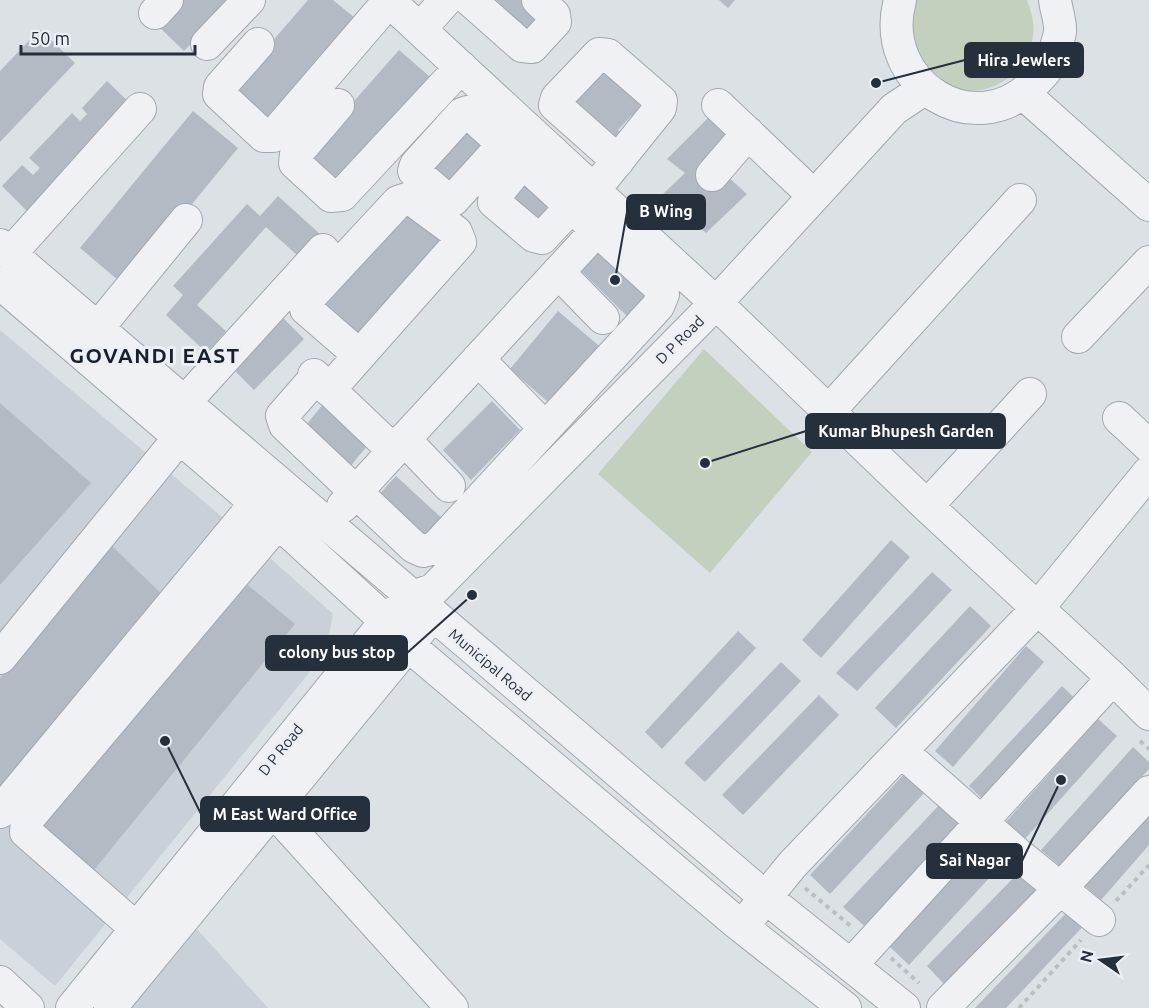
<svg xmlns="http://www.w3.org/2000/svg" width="1149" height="1008" viewBox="0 0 1149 1008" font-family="Ubuntu,sans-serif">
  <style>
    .built { fill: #cad0d8 }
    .green { fill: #c3d0be }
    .building { fill: #b4bac3 }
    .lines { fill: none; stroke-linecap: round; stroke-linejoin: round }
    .minor-casing { stroke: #a2a8b0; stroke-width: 34 }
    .path { stroke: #bbbfc5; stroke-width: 4; stroke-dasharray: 4.5 4.5; stroke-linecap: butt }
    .minor { stroke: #eff1f5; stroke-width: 32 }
    .labels { text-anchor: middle; stroke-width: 6; stroke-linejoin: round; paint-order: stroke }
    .street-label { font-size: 15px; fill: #262f3c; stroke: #eceff4 }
    .district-label { font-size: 21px; font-weight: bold; letter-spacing: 1.5px; fill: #19202d; stroke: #eceff4 }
    .leader { fill: none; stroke: #262f3c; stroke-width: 2 }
    .callout-dot { fill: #262f3c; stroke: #eceff4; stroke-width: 2 }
    .callout { fill: #262f3c; stroke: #262f3c; stroke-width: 2 }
    .callout-label { font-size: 16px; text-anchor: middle; font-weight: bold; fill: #fff }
  </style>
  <rect width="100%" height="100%" fill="#dce1e6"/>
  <path class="built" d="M 0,330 L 246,537 L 333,614 L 326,652 L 55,986 L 0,939 Z
    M 197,929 L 268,1008 L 130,1008 Z"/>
  <path class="green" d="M 914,0 L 1027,0 C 1031,11 1035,23 1033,36 C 1027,81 975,106 936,81 C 926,75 915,54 909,44 Z
    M 704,349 L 812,452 L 710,573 L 598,474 Z"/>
  <path class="building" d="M 174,0 L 233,0 L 184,51 L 154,22 Z
    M 308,0 L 333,0 L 361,23 L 269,131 L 226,95 Z
    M 478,0 L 528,0 L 549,19 L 525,42 Z
    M 719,0 L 735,0 L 728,8 Z
    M 40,29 L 75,63 L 0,142 L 0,71 Z
    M 399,50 L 437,83 L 337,188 L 304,158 Z
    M 603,60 L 653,105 L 638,122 L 631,116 L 618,130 L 625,136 L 613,149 L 563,104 L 575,91 L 581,97 L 595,82 L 588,76 Z
    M 107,81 L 135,108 L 32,216 L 2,186 L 22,165 L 33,175 L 40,168 L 29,158 L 72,113 L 80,121 L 87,114 L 82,108 Z
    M 193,111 L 238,148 L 125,286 L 80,248 Z
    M 713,113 L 731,134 L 695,173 L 712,190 L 726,175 L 747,194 L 706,233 L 663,194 L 685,173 L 667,159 Z
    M 464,117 L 494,143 L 448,195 L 418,169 Z
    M 521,173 L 563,208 L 540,233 L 498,199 Z
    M 278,196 L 321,235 L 300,258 L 266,227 L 197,305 L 226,331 L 207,353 L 166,315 L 183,295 L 173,286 L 247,204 L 260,216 Z
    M 405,207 L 446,246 L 353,344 L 312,305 Z
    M 599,240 L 655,295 L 631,320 L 575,265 Z
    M 274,309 L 304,339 L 254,390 L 224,360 Z
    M 558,311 L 604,350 L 555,408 L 510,369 Z
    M 492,401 L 520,430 L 471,480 L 443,450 Z
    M 0,403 L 91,483 L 0,585 Z
    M 324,403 L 371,441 L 349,468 L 302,430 Z
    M 396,476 L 446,522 L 425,545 L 375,499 Z
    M 891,540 L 910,557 L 821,658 L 802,640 Z
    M 110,544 L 170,602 L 0,808 L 0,678 Z
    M 932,572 L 952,590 L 857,691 L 836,673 Z
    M 237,576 L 295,624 L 89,876 L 30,828 Z
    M 970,606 L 991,626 L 896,728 L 875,708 Z
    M 738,631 L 756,648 L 662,749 L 645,732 Z
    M 1026,646 L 1044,662 L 953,767 L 935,751 Z
    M 781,662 L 801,681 L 705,782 L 684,763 Z
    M 1062,686 L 1081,704 L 988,804 L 969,786 Z
    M 819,695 L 839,715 L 743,815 L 722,795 Z
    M 1098,719 L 1117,736 L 1024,840 L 1005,823 Z
    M 1133,747 L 1149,762 L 1149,769 L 1061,867 L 1041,850 Z
    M 906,772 L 926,791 L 830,894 L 810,875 Z
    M 941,803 L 967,827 L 869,930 L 843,907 Z
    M 1149,812 L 1149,845 L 1101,900 L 1085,886 Z
    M 984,843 L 1004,862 L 909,965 L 889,946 Z
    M 1026,865 L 1044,882 L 945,985 L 927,966 Z
    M 1073,906 L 1088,921 L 1006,1008 L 975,1008 Z"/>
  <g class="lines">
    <defs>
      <path id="minor" d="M 388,0 L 716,303 L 927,506 L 1113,678 L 1149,714
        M 470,0 L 522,46 L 532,47 L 555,22 L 554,15 L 538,0
        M 900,0 C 877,84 976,146 1036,81 C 1040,77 1045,72 1048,67 C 1053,59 1058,42 1060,32 C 1061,22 1056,10 1055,0
        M 155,13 L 167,0
        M 420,29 L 446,0
        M 207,44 L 249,0
        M 258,44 L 220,87 L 219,94 L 264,136 L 273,136 L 389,1
        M 1024,94 L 1149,205
        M 338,105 L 296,154 L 295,163 L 331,196 L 342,195 L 461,67
        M 718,105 L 814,196
        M 522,163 L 495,196 L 494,202 L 534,236 L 542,238 L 571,207
        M 712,175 L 748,133
        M 594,190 L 660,108 L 661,101 L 608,55 L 599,54 L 557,98 L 555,105 L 618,161
        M 0,245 L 765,897 L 904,1008
        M 10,254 L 140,109
        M 558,272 L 603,318
        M 0,283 L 278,522 L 386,621 L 408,645 L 737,923 L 845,1008
        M 97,329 L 186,220
        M 1078,337 L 1149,262
        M 478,359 L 545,428
        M 314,375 L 394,451
        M 316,377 L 282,416 L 285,425 L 414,547 L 423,551 L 435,548 L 658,306 L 663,294 L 657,285 L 468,112 L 462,114 L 416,165 L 414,171 L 445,198 L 453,200 L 503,145
        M 329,390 L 460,242 L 456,232 L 410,198 L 398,202 L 306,301 L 306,309 L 359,355
        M 184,403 L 323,250
        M 829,411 L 1020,200
        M 1119,418 L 1149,446
        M 404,439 L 449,486
        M 343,506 L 597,230
        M 927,506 L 1030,394
        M 0,658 L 179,438
        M 902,752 L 1019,855 L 1099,920
        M 272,809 L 452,1008
        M 0,812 L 256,503
        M 753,913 L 792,865 L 1037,609 L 1149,472
        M 137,929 L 26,832 L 27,820 L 291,507
        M 851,965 L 1113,678
        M 0,982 L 28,1008
        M 72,1008 L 386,621 L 412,597 L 433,590 L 716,303 L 894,109 L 924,89
        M 110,1008 L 422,628
        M 943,1008 L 1061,888 L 1149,792"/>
    </defs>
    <use href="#minor" class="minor-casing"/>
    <path class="path" d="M 1140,741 L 1149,749
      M 805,888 L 852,927
      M 1116,901 L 1149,865
      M 891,958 L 919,983
      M 1019,1008 L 1081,940"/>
    <use href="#minor" class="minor"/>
  </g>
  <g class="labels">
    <g class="street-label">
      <text transform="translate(680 340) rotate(-45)" y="5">D P Road</text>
      <text transform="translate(490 665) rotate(40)" y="5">Municipal Road</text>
      <text transform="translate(281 750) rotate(-51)" y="5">D P Road</text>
    </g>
    <g class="district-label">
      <text x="155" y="363">GOVANDI EAST</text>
    </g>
  </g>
  <path class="leader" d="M876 83L965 60M615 280L627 212M705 463L806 431M472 595L407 653M165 741L201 814M1061 780L1022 861"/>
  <g class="callout-dot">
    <circle cx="876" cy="83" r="6"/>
    <circle cx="615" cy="280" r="6"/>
    <circle cx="705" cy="463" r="6"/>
    <circle cx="472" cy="595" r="6"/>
    <circle cx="165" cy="741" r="6"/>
    <circle cx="1061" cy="780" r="6"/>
  </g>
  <g class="callout">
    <rect x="965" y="43" width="118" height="34" rx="6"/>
    <rect x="627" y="195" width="78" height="34" rx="6"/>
    <rect x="806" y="414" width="199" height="34" rx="6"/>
    <rect x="266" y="636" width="141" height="34" rx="6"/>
    <rect x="201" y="797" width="168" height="34" rx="6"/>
    <rect x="927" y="844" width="95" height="34" rx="6"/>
  </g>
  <g class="callout-label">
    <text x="1024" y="66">Hira Jewlers</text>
    <text x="666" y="217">B Wing</text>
    <text x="906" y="437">Kumar Bhupesh Garden</text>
    <text x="337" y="658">colony bus stop</text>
    <text x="285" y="820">M East Ward Office</text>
    <text x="975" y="866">Sai Nagar</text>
  </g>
  <g transform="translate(1101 960) rotate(284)" stroke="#eceff4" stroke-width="4.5" paint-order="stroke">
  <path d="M0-4.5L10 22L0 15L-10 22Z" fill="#262f3c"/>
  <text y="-9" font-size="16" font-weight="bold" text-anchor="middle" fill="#262f3c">N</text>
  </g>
  <path d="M21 45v9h174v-9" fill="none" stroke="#262f3c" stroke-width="3"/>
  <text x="30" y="45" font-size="18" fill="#262f3c" stroke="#eceff4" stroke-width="4.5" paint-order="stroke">50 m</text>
</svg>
